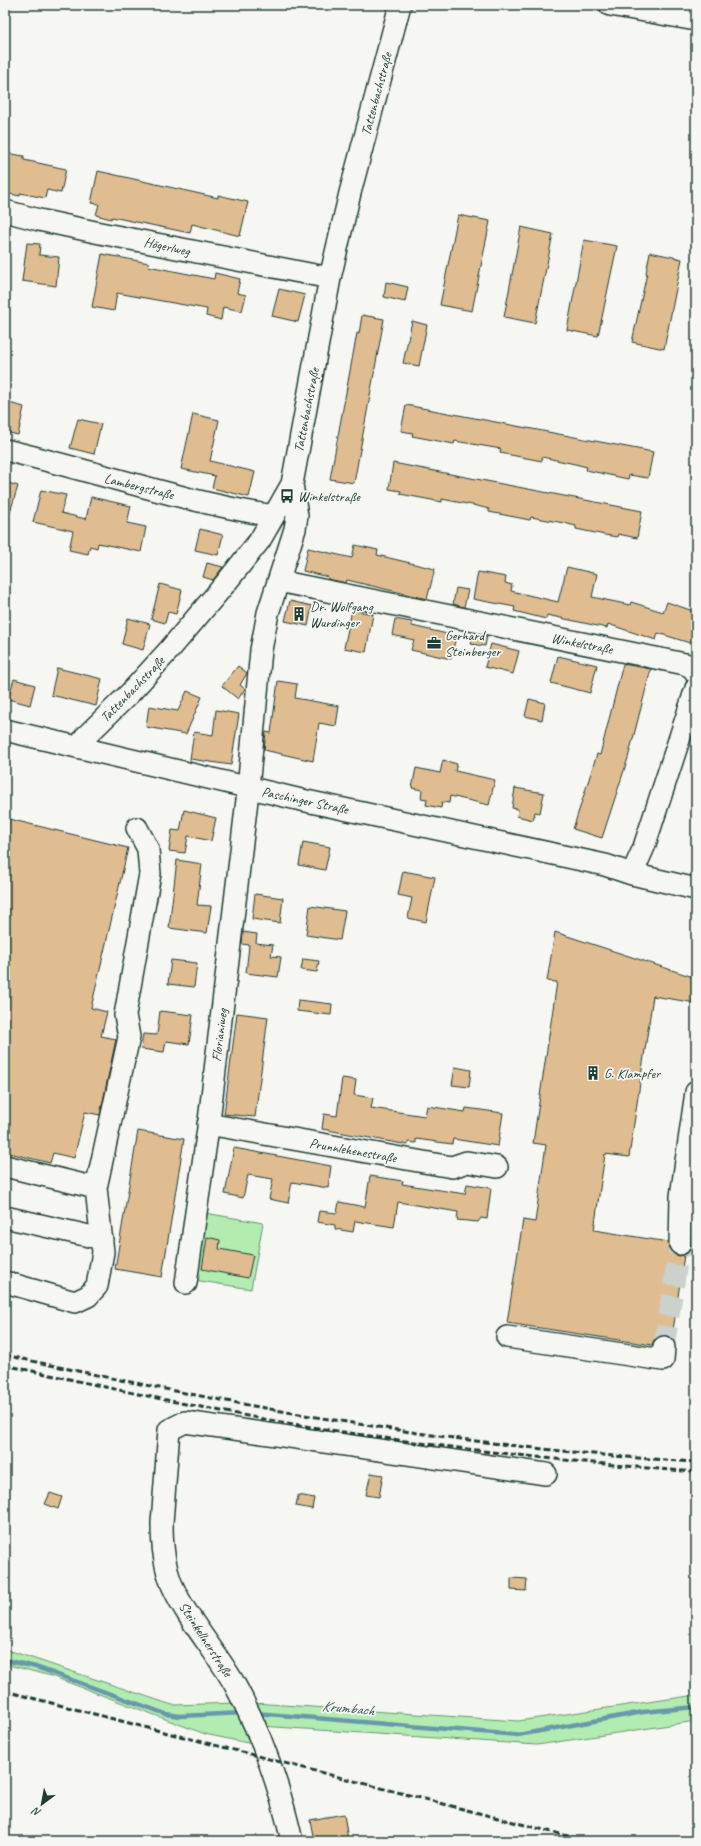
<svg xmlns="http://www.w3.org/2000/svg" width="701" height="1846" viewBox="0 0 701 1846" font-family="Caveat,sans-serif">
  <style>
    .green { fill: #b2ecb1; stroke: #689472 }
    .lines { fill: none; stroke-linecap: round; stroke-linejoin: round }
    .stream { stroke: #6899ab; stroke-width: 4.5 }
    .building { fill: #dfbd91; stroke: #1f3d34 }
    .minor-tunnel { stroke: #cbd1cc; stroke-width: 21; stroke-dasharray: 21 10; stroke-linecap: butt }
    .minor-casing { stroke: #1f3d34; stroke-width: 24 }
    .minor { stroke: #f6f6f2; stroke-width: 21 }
    .rail { stroke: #1f3d34; stroke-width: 3; stroke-dasharray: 6 3; stroke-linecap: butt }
    .labels { text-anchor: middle; stroke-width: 3.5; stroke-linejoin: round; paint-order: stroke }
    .street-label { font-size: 14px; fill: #1f3d34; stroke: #f6f6f2 }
    .poi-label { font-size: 14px; fill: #1f3d34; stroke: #f6f6f2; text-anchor: start }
    .water-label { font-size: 15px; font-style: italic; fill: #375c5c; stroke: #f6f6f2 }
  </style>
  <rect width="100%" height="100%" fill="#f6f6f2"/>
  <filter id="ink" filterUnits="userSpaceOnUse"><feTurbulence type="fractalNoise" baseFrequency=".025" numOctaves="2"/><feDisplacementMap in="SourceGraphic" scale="8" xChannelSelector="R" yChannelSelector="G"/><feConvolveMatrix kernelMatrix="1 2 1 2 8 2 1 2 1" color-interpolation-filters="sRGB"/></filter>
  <g filter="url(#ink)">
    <path class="green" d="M 205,1213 L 263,1223 L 251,1289 L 194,1280 Z
      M 5,1649 L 172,1705 L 239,1703 L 257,1745 L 205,1734 L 51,1676 L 5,1664 Z
      M 696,1695 L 696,1721 L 537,1745 L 261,1726 L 254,1703 L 518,1721 Z"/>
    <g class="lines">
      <path class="stream" d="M 5,1660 L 36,1667 L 166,1714 L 180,1716 L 244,1713
        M 255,1713 L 518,1735 L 643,1712 L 696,1707"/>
    </g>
    <path class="building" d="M 5,153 L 24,156 L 24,160 L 66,169 L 61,193 L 47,190 L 45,198 L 20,193 L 20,196 L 5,193 Z
      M 98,171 L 218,198 L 218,195 L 248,202 L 240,236 L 192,224 L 190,233 L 112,217 L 111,219 L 96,215 L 99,204 L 91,203 Z
      M 458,215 L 490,221 L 472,311 L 440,305 Z
      M 521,227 L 553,234 L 535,323 L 504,317 Z
      M 584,240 L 617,246 L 598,336 L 567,330 Z
      M 27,243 L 40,244 L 39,255 L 59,257 L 56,286 L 22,281 Z
      M 650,252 L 682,259 L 664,349 L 632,342 L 647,273 L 646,273 Z
      M 102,254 L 149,263 L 148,266 L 214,279 L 215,273 L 240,279 L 237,293 L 246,295 L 242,311 L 223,307 L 221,320 L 206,316 L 207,309 L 117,293 L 114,311 L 92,307 Z
      M 386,282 L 408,287 L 405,302 L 384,297 Z
      M 279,289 L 305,295 L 298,322 L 272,316 Z
      M 362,315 L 384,319 L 354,483 L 330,479 L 357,333 L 359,334 Z
      M 412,321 L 427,325 L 419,366 L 403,363 Z
      M 5,402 L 24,407 L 18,435 L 5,432 Z
      M 406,405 L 653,452 L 648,478 L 629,475 L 628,479 L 586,470 L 587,467 L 575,464 L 542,457 L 542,461 L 500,453 L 501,449 L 455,441 L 454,444 L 412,436 L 413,433 L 401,431 Z
      M 193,414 L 219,420 L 210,461 L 255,472 L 249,497 L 212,488 L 215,476 L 181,469 Z
      M 78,419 L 101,424 L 94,454 L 70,448 Z
      M 393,463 L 642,511 L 637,538 L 618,534 L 617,537 L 605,535 L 576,529 L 576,526 L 564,523 L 531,517 L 530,520 L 489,512 L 489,509 L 477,506 L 442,499 L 442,502 L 400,494 L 401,491 L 389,489 Z
      M 5,482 L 18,486 L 8,519 L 5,518 Z
      M 41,490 L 66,495 L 61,513 L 86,519 L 91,497 L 131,506 L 127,523 L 146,527 L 141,552 L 98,543 L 97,548 L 90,546 L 88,554 L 69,550 L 73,531 L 33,522 Z
      M 200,529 L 223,535 L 218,555 L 195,550 Z
      M 355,545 L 378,550 L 377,555 L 435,569 L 427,599 L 347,580 L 346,583 L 328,579 L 328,577 L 303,571 L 308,548 L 352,558 Z
      M 207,563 L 223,567 L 213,580 L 203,577 Z
      M 567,567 L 597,574 L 592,597 L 630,605 L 631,602 L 663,612 L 667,602 L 696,612 L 696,645 L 658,633 L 656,640 L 608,624 L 607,628 L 547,615 L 546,619 L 514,611 L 515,607 L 473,599 L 478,572 L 506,577 L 505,583 L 512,585 L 511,591 L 558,602 Z
      M 160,584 L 182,590 L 176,614 L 168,612 L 165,623 L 151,619 Z
      M 456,588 L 468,590 L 464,607 L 453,604 Z
      M 290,601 L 312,606 L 308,626 L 285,621 Z
      M 352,610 L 373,614 L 366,652 L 344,648 Z
      M 128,618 L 150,624 L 143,650 L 122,644 Z
      M 395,619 L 412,622 L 412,626 L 456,636 L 451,659 L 411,650 L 414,640 L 392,635 Z
      M 473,633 L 487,636 L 485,646 L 471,644 Z
      M 491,644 L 519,651 L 513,674 L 485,667 Z
      M 558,656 L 597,665 L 590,693 L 551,683 Z
      M 623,664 L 651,669 L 628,758 L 602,838 L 573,829 L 597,754 L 600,755 Z
      M 238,666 L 247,673 L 240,685 L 245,689 L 238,699 L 222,686 Z
      M 57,668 L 102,679 L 96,706 L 51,695 Z
      M 14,679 L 35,685 L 30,705 L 8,699 Z
      M 278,681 L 297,684 L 295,698 L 339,706 L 336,726 L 319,723 L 313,761 L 264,750 L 266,732 L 271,733 Z
      M 187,691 L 202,697 L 186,734 L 146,727 L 149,706 L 178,711 Z
      M 529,699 L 545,703 L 542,720 L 525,716 Z
      M 216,710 L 239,714 L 231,765 L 190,759 L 194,732 L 213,735 Z
      M 443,760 L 457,764 L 455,771 L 495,780 L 489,805 L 450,796 L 449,803 L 442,802 L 441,808 L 426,805 L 427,799 L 421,798 L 422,790 L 412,788 L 416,768 L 440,773 Z
      M 515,788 L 544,793 L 540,813 L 535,812 L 533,820 L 517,816 L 518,809 L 512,808 Z
      M 184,810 L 216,818 L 211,841 L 188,836 L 185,853 L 169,851 L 172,830 L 180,831 Z
      M 5,818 L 128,848 L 91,1008 L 107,1012 L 101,1036 L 116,1039 L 100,1115 L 85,1112 L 74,1158 L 53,1153 L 50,1163 L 5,1152 Z
      M 303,842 L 330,847 L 325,870 L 299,865 Z
      M 177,860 L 202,864 L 197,905 L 211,906 L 207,933 L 169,928 Z
      M 403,871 L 435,877 L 426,922 L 408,918 L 412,898 L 398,895 Z
      M 255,894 L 283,898 L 280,923 L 252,919 Z
      M 310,906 L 345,911 L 340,940 L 306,935 Z
      M 243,932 L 257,934 L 256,943 L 273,945 L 271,956 L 281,957 L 278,977 L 246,973 L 249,945 L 242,944 Z
      M 555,932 L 696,978 L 696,1003 L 653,996 L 629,1157 L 605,1154 L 594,1230 L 668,1242 L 669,1249 L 673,1254 L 679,1256 L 684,1255 L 672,1338 L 665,1335 L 659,1336 L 654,1340 L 652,1345 L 507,1323 L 523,1220 L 535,1222 L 546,1145 L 533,1143 L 557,982 L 547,981 Z
      M 303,959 L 319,961 L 317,972 L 301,970 Z
      M 171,960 L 197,963 L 194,987 L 168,984 Z
      M 298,1000 L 332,1004 L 331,1015 L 297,1011 Z
      M 160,1011 L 193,1015 L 189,1044 L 166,1041 L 164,1052 L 141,1049 L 143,1034 L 157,1035 Z
      M 237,1013 L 268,1017 L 255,1117 L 224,1114 Z
      M 455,1067 L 471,1070 L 469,1087 L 452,1085 Z
      M 342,1078 L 356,1080 L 354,1095 L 373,1098 L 371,1108 L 425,1116 L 427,1106 L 465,1112 L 466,1108 L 503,1113 L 498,1146 L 453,1139 L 452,1144 L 416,1139 L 416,1143 L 408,1142 L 408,1145 L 322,1129 L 324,1114 L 337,1116 Z
      M 138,1131 L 184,1139 L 162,1277 L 115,1269 Z
      M 234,1148 L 331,1166 L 328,1188 L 292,1182 L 288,1203 L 269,1199 L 273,1179 L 248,1175 L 243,1198 L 225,1194 Z
      M 370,1176 L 403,1181 L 402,1184 L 465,1194 L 467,1184 L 491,1188 L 487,1219 L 481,1218 L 478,1222 L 457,1220 L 458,1212 L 398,1202 L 394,1227 L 355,1221 L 353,1232 L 335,1229 L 335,1225 L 317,1222 L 319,1211 L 337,1213 L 339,1202 L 365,1207 Z
      M 207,1237 L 220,1240 L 219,1249 L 253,1255 L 248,1278 L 202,1269 Z
      M 371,1473 L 383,1475 L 379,1497 L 366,1495 Z
      M 50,1493 L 62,1497 L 58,1509 L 45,1504 Z
      M 298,1495 L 314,1498 L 312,1509 L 296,1506 Z
      M 511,1578 L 527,1579 L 526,1591 L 511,1590 Z
      M 344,1814 L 348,1840 L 314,1841 L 310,1820 Z"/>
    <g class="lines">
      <path class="minor-tunnel" d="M 664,1347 L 680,1244"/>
      <defs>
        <path id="minor" d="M 610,5 L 696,20
          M 5,211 L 39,220 L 100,233 L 330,278
          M 5,450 C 95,471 183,502 274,516
          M 278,581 L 685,664 L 693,668 L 696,673
          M 5,730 L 297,799 L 605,865 L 632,874 L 696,889
          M 80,748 L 85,737 L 130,693 L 170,649 L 225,584 L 260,540 L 292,484 L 330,278 L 350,193 L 400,5
          M 632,874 L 644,847 L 696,688
          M 208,1124 L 452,1167 L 467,1162 L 497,1167
          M 5,1166 L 96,1188
          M 5,1217 L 102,1239
          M 680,1244 L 681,1196 L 696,1092
          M 5,1282 L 75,1302 L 88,1296 L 97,1286 L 103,1252 L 96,1188 L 129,1037 L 125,1015 L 150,874 L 148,849 L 137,828
          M 186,1283 L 209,1121 L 247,800 L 261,650 L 268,613 L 295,529 L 297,516 L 292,484
          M 507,1337 L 663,1360 L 664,1347
          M 292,1841 C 280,1788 261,1733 235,1685 C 216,1651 188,1621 172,1585 C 164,1566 162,1543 162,1523 L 169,1430 L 185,1422 L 546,1474"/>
      </defs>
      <use href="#minor" class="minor-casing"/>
      <use href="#minor" class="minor"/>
      <path class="rail" d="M 5,1355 C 233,1406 463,1448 696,1462
        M 5,1365 C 97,1385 188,1406 281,1422 C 418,1445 557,1461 696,1472
        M 5,1691 L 587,1841"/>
    </g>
  </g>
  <defs>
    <symbol id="bus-bare" viewBox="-9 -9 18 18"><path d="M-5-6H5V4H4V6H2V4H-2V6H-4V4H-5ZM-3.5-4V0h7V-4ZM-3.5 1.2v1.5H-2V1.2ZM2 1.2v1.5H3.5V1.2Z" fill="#1f3d34" stroke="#f6f6f2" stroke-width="2.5" paint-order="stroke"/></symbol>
    <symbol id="building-bare" viewBox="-9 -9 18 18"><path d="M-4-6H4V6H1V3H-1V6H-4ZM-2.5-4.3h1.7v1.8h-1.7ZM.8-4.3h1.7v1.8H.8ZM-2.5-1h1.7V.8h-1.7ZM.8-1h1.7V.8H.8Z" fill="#1f3d34" stroke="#f6f6f2" stroke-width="2.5" paint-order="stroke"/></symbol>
    <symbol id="office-bare" viewBox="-9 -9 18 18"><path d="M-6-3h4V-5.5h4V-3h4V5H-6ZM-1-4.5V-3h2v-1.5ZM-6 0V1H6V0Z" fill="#1f3d34" stroke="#f6f6f2" stroke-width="2.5" paint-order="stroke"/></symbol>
  </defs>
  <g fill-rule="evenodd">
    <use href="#bus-bare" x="277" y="486" width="20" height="20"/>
    <use href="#building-bare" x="289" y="604" width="20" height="20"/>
    <use href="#office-bare" x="424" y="633" width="20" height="20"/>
    <use href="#building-bare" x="583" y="1063" width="20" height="20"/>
  </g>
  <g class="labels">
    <g class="street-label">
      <text transform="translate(376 94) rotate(-75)" y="5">Tattenbachstraße</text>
      <text transform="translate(167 246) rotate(12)" y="5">Högerlweg</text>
      <text transform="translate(306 410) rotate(-79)" y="5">Tattenbachstraße</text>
      <text transform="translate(139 486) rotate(14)" y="5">Lambergstraße</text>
      <text transform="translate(582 643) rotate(11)" y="5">Winkelstraße</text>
      <text transform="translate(132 689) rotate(-46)" y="5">Tattenbachstraße</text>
      <text transform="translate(305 800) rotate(12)" y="5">Paschinger Straße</text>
      <text transform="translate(219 1035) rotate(-83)" y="5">Florianiweg</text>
      <text transform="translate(353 1150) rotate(10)" y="5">Prunnlehenestraße</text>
      <text transform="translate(206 1639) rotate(57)" y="5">Steinkellnerstraße</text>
    </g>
    <g class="poi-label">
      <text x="298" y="501">Winkelstraße</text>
      <text x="310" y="611">Dr. Wolfgang<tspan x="310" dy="16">Wurdinger</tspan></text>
      <text x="445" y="640">Gerhard<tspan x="445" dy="16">Steinberger</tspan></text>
      <text x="604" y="1078">G. Klampfer</text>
    </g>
    <g class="water-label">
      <text transform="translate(348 1708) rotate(5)" y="5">Krumbach</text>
    </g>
  </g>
  <rect width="701" height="1846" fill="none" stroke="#f6f6f2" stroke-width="20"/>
  <rect x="10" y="10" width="681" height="1826" fill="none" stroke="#1f3d34" stroke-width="1.5" filter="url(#ink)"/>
  <g transform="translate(42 1804) rotate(212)" stroke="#f6f6f2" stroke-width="3" paint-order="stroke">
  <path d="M0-3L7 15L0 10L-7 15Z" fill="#1f3d34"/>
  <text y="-6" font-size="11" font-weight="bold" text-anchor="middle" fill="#1f3d34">N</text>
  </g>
</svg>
